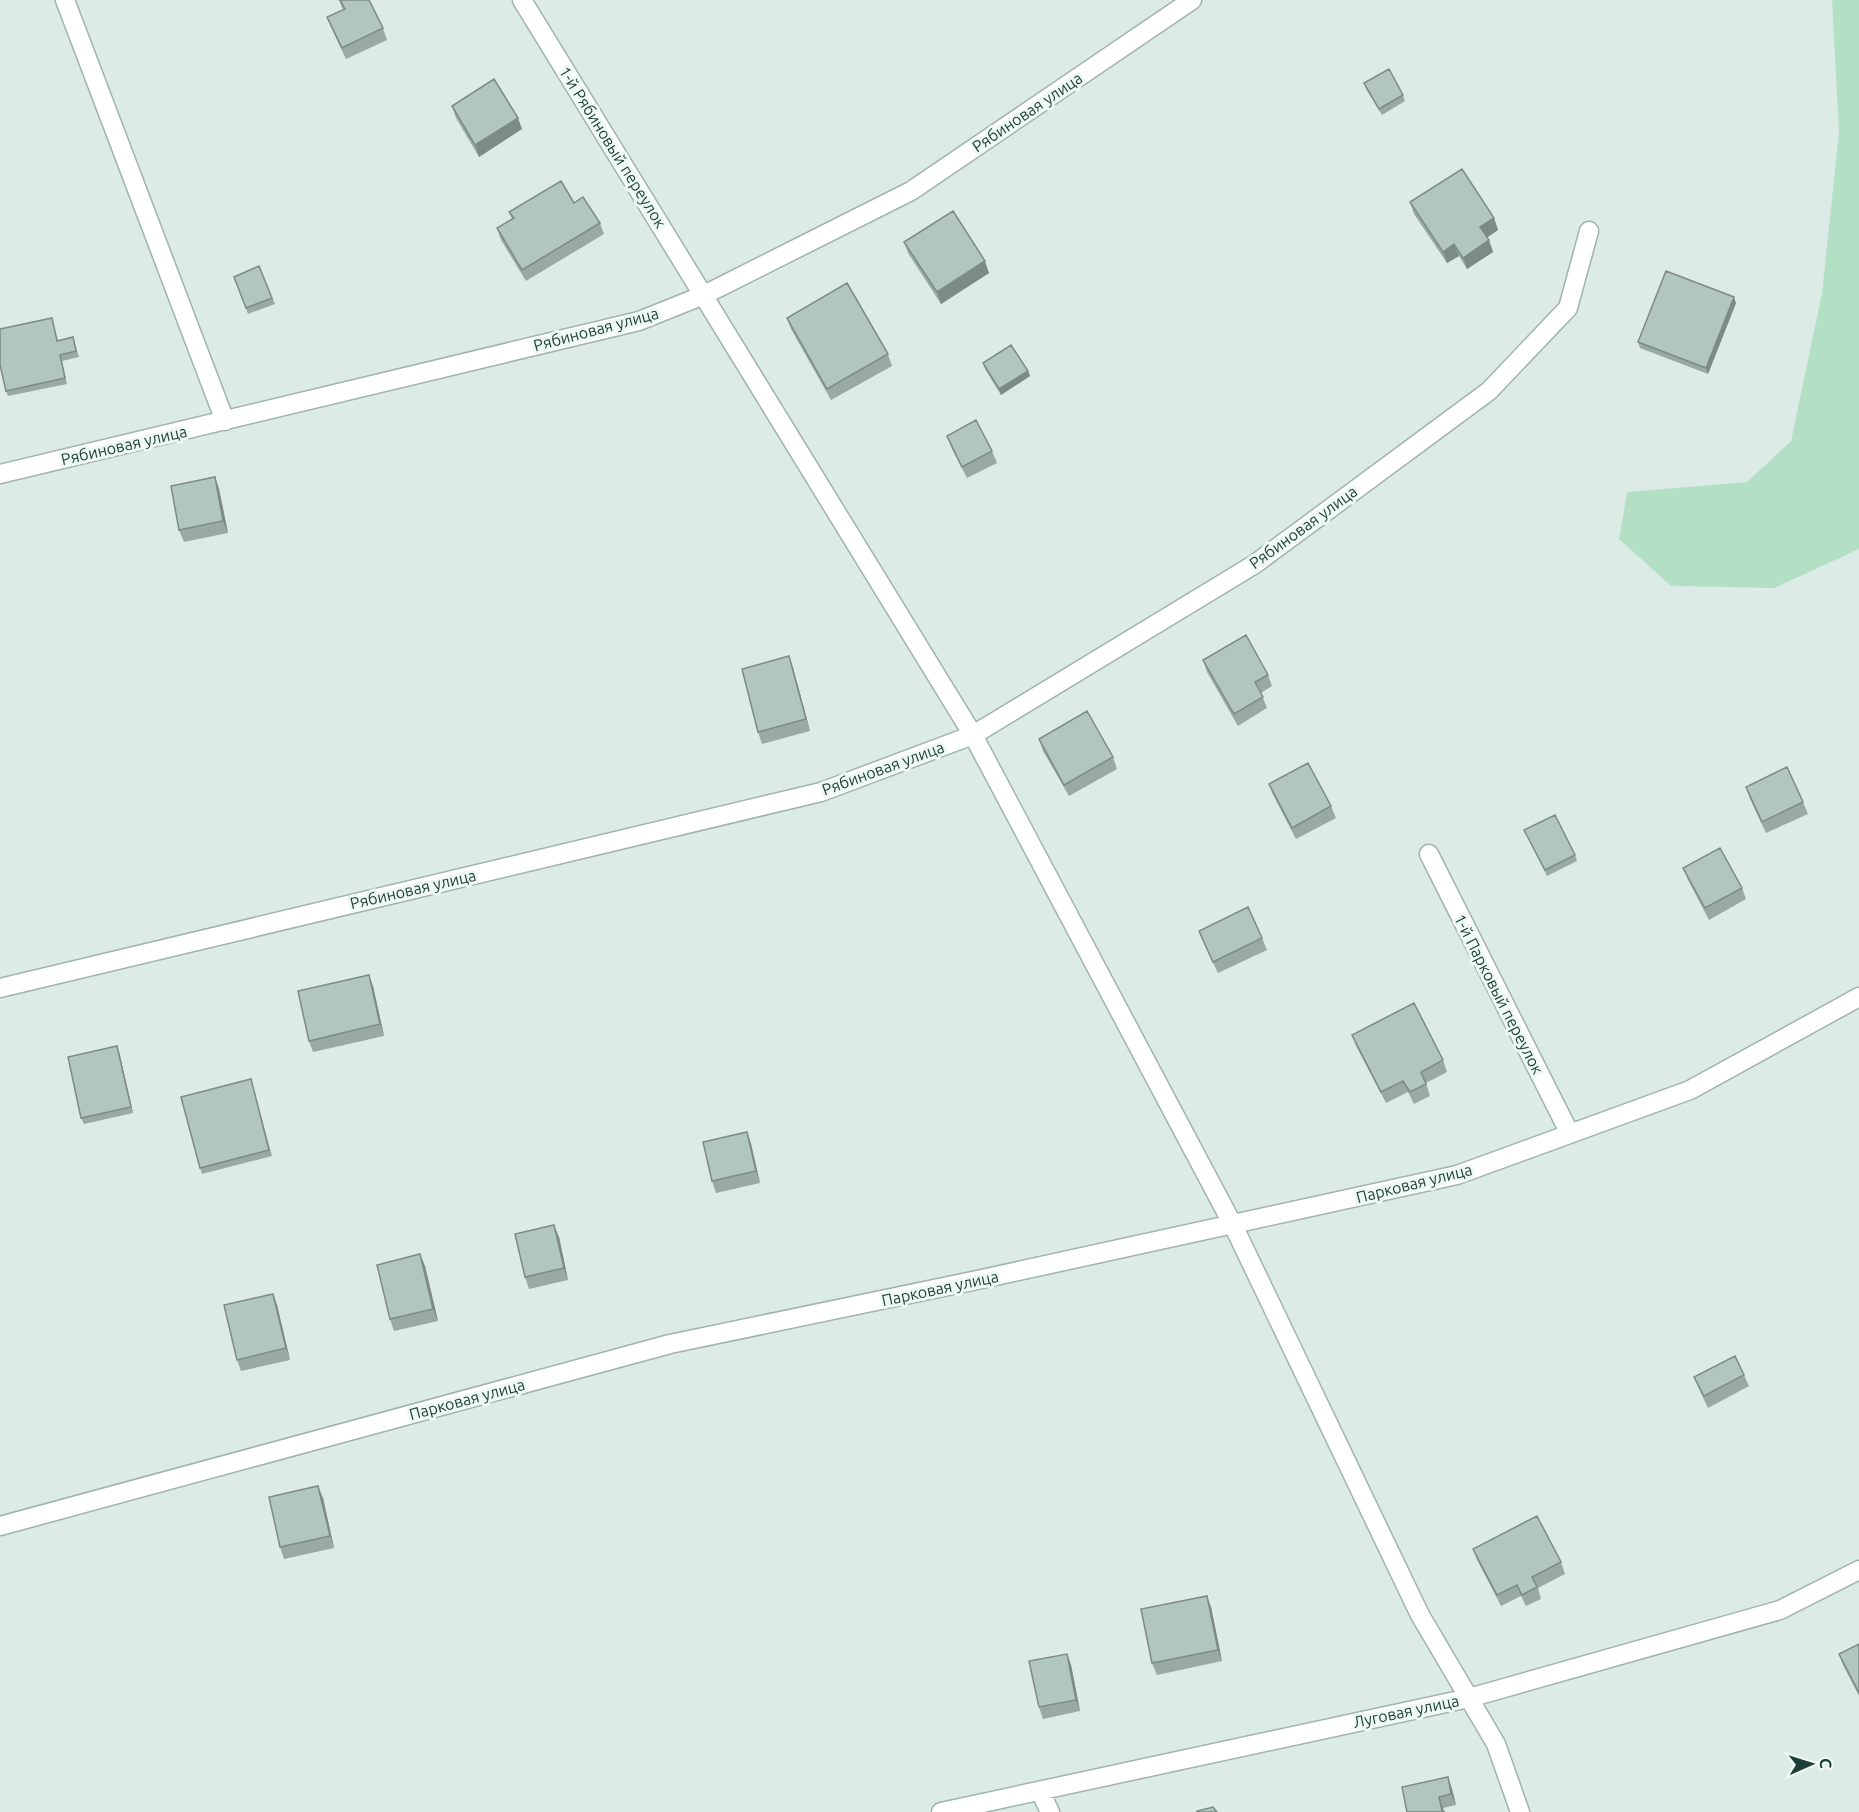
<svg xmlns="http://www.w3.org/2000/svg" width="1859" height="1812" viewBox="0 0 1859 1812" font-family="Ubuntu,sans-serif">
  <style>
    .green { fill: #b3e0c5 }
    .lines { fill: none; stroke-linecap: round; stroke-linejoin: round }
    .minor-casing { stroke: #a0b3af; stroke-width: 21 }
    .minor { stroke: #fff; stroke-width: 18 }
    .wall { fill: #99aaa5 }
    .shaded-wall { fill: #7d8b86 }
    .building { fill: #b2c6c0; stroke: #7d8b86; stroke-width: 1.5 }
    .labels { text-anchor: middle; stroke-width: 6; stroke-linejoin: round; paint-order: stroke }
    .street-label { font-size: 16px; fill: #1d3d38; stroke: #eef8f4 }
  </style>
  <rect width="100%" height="100%" fill="#ddebe7"/>
  <path class="green" d="M 1832,0 L 1859,0 L 1859,549 L 1774,588 L 1671,586 L 1619,539 L 1627,492 L 1747,482 L 1791,441 L 1822,293 L 1839,132 Z"/>
  <g class="lines">
    <defs>
      <path id="minor" d="M 65,0 L 225,421
        M 522,0 L 973,735 L 1233,1225 L 1420,1615 L 1496,1744 L 1520,1812
        M 0,474 L 639,321 L 704,295 L 911,191 L 1192,0
        M 1429,854 L 1570,1134
        M 0,988 L 821,792 L 973,735 L 1255,564 L 1489,391 L 1568,308 L 1589,231
        M 0,1526 L 670,1344 L 982,1279 L 1457,1175 L 1690,1090 L 1859,997
        M 1040,1791 L 1050,1812
        M 941,1812 L 1469,1698 L 1780,1610 L 1859,1570"/>
    </defs>
    <use href="#minor" class="minor-casing"/>
    <use href="#minor" class="minor"/>
  </g>
  <path class="wall" d="M 339,0 L 369,0 L 383,28 L 387,40 L 346,59 L 332,29 L 327,17 L 343,10 Z
    M 1364,83 L 1403,95 L 1405,101 L 1382,115 L 1366,89 Z
    M 452,106 L 522,129 L 479,157 L 456,118 Z
    M 1410,202 L 1494,218 L 1498,230 L 1487,237 L 1493,252 L 1467,269 L 1459,256 L 1447,263 L 1414,214 Z
    M 574,203 L 600,223 L 604,234 L 526,281 L 501,240 L 497,228 L 512,219 L 509,212 Z
    M 904,242 L 989,273 L 941,304 L 908,253 Z
    M 259,266 L 275,304 L 248,314 L 234,277 Z
    M 1736,303 L 1708,374 L 1640,348 L 1638,342 Z
    M 52,318 L 58,341 L 73,337 L 79,357 L 62,361 L 67,384 L 8,396 L 6,391 Z
    M 787,318 L 888,354 L 892,366 L 831,400 L 791,329 Z
    M 983,363 L 1028,371 L 1030,376 L 1001,395 L 985,369 Z
    M 947,436 L 992,451 L 997,463 L 967,478 L 951,447 Z
    M 215,477 L 219,489 L 228,533 L 184,542 L 179,530 Z
    M 1203,660 L 1268,675 L 1272,686 L 1261,693 L 1267,708 L 1238,726 L 1207,672 Z
    M 793,668 L 810,731 L 762,744 L 758,732 Z
    M 1039,739 L 1113,757 L 1117,769 L 1069,796 L 1043,751 Z
    M 1269,784 L 1331,806 L 1336,818 L 1296,839 L 1273,795 Z
    M 1746,787 L 1803,802 L 1808,814 L 1766,833 L 1750,799 Z
    M 1524,830 L 1575,855 L 1577,861 L 1547,876 Z
    M 1683,868 L 1742,888 L 1746,899 L 1709,920 L 1688,880 Z
    M 1199,931 L 1262,938 L 1267,950 L 1218,973 L 1203,942 Z
    M 373,986 L 384,1036 L 313,1052 L 309,1041 Z
    M 1352,1035 L 1443,1060 L 1447,1072 L 1426,1083 L 1430,1096 L 1414,1104 L 1408,1092 L 1386,1103 L 1356,1046 Z
    M 119,1052 L 133,1113 L 84,1124 L 81,1118 Z
    M 251,1079 L 272,1156 L 202,1174 L 200,1168 Z
    M 747,1132 L 751,1144 L 760,1183 L 716,1193 L 712,1181 Z
    M 559,1237 L 568,1280 L 529,1289 L 525,1277 Z
    M 425,1266 L 438,1321 L 394,1331 L 390,1319 Z
    M 273,1294 L 277,1305 L 290,1360 L 241,1371 L 237,1360 Z
    M 1744,1375 L 1749,1386 L 1708,1408 L 1699,1389 L 1694,1377 Z
    M 323,1498 L 334,1548 L 284,1559 L 280,1547 Z
    M 1473,1549 L 1561,1562 L 1565,1574 L 1538,1588 L 1541,1599 L 1526,1606 L 1521,1596 L 1501,1606 L 1477,1560 Z
    M 1211,1607 L 1222,1661 L 1157,1675 L 1152,1663 Z
    M 1859,1644 L 1859,1696 L 1843,1665 L 1839,1654 Z
    M 1067,1654 L 1071,1665 L 1080,1711 L 1043,1719 L 1039,1707 Z
    M 1448,1777 L 1452,1789 L 1456,1805 L 1443,1808 L 1444,1812 L 1407,1812 Z"/>
  <path class="shaded-wall" d="M 518,118 L 522,129 L 479,157 L 475,145 Z
    M 1494,218 L 1498,230 L 1485,239 L 1480,227 Z
    M 1489,240 L 1493,252 L 1467,269 L 1463,258 Z
    M 1454,244 L 1459,256 L 1447,263 L 1443,252 Z
    M 985,261 L 989,273 L 941,304 L 937,292 Z
    M 1734,297 L 1736,303 L 1708,374 L 1706,368 Z
    M 1028,371 L 1030,376 L 1001,395 L 999,389 Z
    M 215,477 L 219,489 L 228,533 L 223,521 Z
    M 789,656 L 793,668 L 810,731 L 806,719 Z
    M 369,975 L 373,986 L 384,1036 L 380,1024 Z
    M 117,1046 L 119,1052 L 133,1113 L 131,1107 Z
    M 747,1132 L 751,1144 L 760,1183 L 756,1171 Z
    M 554,1225 L 559,1237 L 568,1280 L 564,1268 Z
    M 420,1254 L 425,1266 L 438,1321 L 433,1309 Z
    M 273,1294 L 277,1305 L 290,1360 L 286,1348 Z
    M 318,1486 L 323,1498 L 334,1548 L 330,1536 Z
    M 1207,1596 L 1211,1607 L 1222,1661 L 1218,1650 Z
    M 1067,1654 L 1071,1665 L 1080,1711 L 1076,1700 Z
    M 1448,1777 L 1452,1789 L 1456,1805 L 1451,1794 Z
    M 1439,1797 L 1443,1808 L 1444,1812 L 1442,1812 Z"/>
  <path class="building" d="M 340,0 L 369,0 L 383,28 L 342,48 L 327,17 L 345,9 Z
    M 1389,69 L 1403,95 L 1379,109 L 1364,83 Z
    M 494,79 L 518,118 L 475,145 L 452,106 Z
    M 1462,169 L 1494,218 L 1480,227 L 1489,240 L 1463,258 L 1454,244 L 1443,252 L 1410,202 Z
    M 561,181 L 574,203 L 583,197 L 600,223 L 522,270 L 497,228 L 514,218 L 509,212 Z
    M 953,211 L 985,261 L 937,292 L 904,242 Z
    M 259,266 L 272,298 L 246,308 L 234,277 Z
    M 1666,271 L 1734,297 L 1706,368 L 1638,342 Z
    M 847,283 L 888,354 L 827,389 L 787,318 Z
    M 52,318 L 57,341 L 73,337 L 76,351 L 60,355 L 65,378 L 6,391 L 0,365 L 0,329 Z
    M 1011,345 L 1028,371 L 999,389 L 983,363 Z
    M 976,420 L 992,451 L 962,467 L 947,436 Z
    M 215,477 L 223,521 L 179,530 L 171,486 Z
    M 1246,635 L 1268,675 L 1255,682 L 1263,697 L 1234,714 L 1203,660 Z
    M 789,656 L 806,719 L 758,732 L 742,669 Z
    M 1087,711 L 1113,757 L 1064,785 L 1039,739 Z
    M 1308,763 L 1331,806 L 1292,828 L 1269,784 Z
    M 1787,767 L 1803,802 L 1762,822 L 1746,787 Z
    M 1555,815 L 1575,855 L 1545,870 L 1524,830 Z
    M 1720,848 L 1742,888 L 1705,908 L 1683,868 Z
    M 1248,907 L 1262,938 L 1213,962 L 1199,931 Z
    M 369,975 L 380,1024 L 309,1041 L 298,991 Z
    M 1414,1003 L 1443,1060 L 1421,1072 L 1426,1084 L 1410,1092 L 1403,1081 L 1381,1092 L 1352,1035 Z
    M 117,1046 L 131,1107 L 81,1118 L 68,1057 Z
    M 251,1079 L 269,1150 L 200,1168 L 181,1097 Z
    M 747,1132 L 756,1171 L 712,1181 L 703,1142 Z
    M 554,1225 L 564,1268 L 525,1277 L 515,1234 Z
    M 420,1254 L 433,1309 L 390,1319 L 377,1265 Z
    M 273,1294 L 286,1348 L 237,1360 L 224,1305 Z
    M 1735,1356 L 1744,1375 L 1704,1396 L 1694,1377 Z
    M 318,1486 L 330,1536 L 280,1547 L 269,1497 Z
    M 1537,1516 L 1561,1562 L 1532,1577 L 1537,1587 L 1522,1595 L 1517,1585 L 1497,1595 L 1473,1549 Z
    M 1207,1596 L 1218,1650 L 1152,1663 L 1141,1609 Z
    M 1859,1644 L 1859,1693 L 1839,1654 Z
    M 1067,1654 L 1076,1700 L 1039,1707 L 1029,1661 Z
    M 1448,1777 L 1451,1794 L 1439,1797 L 1442,1811 L 1445,1812 L 1407,1812 L 1402,1787 Z
    M 1213,1807 L 1217,1812 L 1197,1812 L 1197,1811 Z"/>
  <g class="labels">
    <g class="street-label">
      <text transform="translate(1027 112) rotate(-34)" y="6">Рябиновая улица</text>
      <text transform="translate(613 147) rotate(58)" y="6">1-й Рябиновый переулок</text>
      <text transform="translate(596 329) rotate(-15)" y="6">Рябиновая улица</text>
      <text transform="translate(124 445) rotate(-13)" y="6">Рябиновая улица</text>
      <text transform="translate(1303 527) rotate(-36)" y="6">Рябиновая улица</text>
      <text transform="translate(883 768) rotate(-20)" y="6">Рябиновая улица</text>
      <text transform="translate(413 889) rotate(-13)" y="6">Рябиновая улица</text>
      <text transform="translate(1499 994) rotate(63)" y="6">1-й Парковый переулок</text>
      <text transform="translate(1414 1183) rotate(-14)" y="6">Парковая улица</text>
      <text transform="translate(940 1288) rotate(-12)" y="6">Парковая улица</text>
      <text transform="translate(467 1399) rotate(-15)" y="6">Парковая улица</text>
      <text transform="translate(1406 1711) rotate(-12)" y="6">Луговая улица</text>
    </g>
  </g>
  <g transform="translate(1811 1764) rotate(87)" stroke="#eef8f4" stroke-width="4.5" paint-order="stroke">
  <path d="M0-4.5L10 22L0 15L-10 22Z" fill="#1d3d38"/>
  <text y="-9" font-size="16" font-weight="bold" text-anchor="middle" fill="#1d3d38">С</text>
  </g>
</svg>
